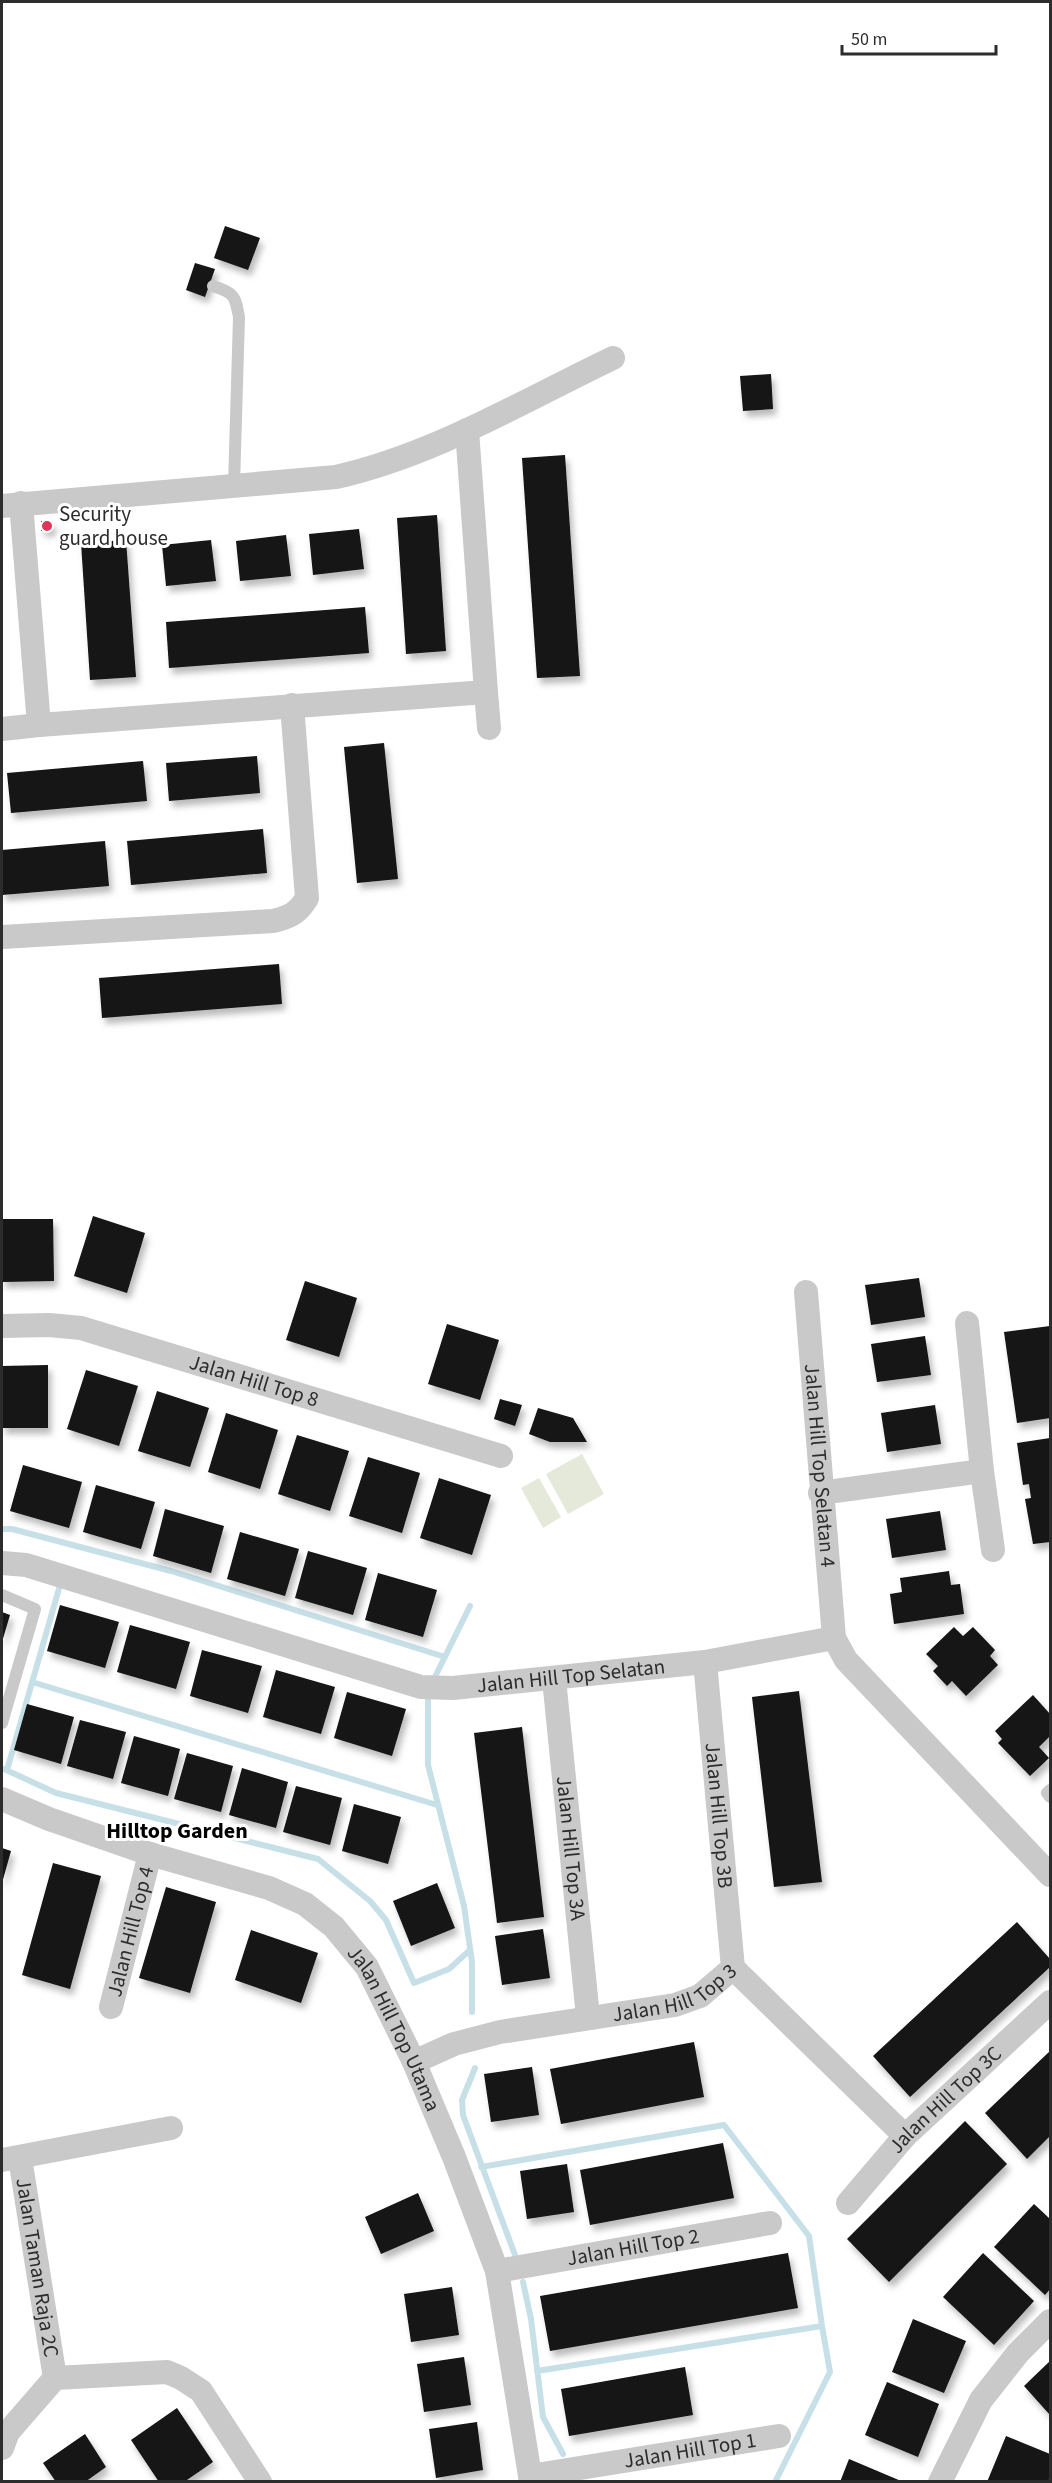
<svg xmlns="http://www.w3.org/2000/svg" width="1052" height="2483" viewBox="0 0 1052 2483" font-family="'Source Sans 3',sans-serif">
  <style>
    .green { fill: #e4e9da }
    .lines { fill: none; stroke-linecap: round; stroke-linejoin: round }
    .stream { stroke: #c7e0e8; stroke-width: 6 }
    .building { fill: #131313; filter: url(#shadow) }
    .service { stroke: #c9c9c9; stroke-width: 12 }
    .minor { stroke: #c9c9c9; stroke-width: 24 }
    .poi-dot { fill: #db3758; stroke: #fff; stroke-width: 2 }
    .labels { text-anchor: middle; stroke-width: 6; stroke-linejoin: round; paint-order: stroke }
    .poi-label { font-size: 21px; fill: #2c2c2c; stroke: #fff; text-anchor: start }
    .street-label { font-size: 21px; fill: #2c2c2c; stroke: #fff }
    .neighbourhood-label { font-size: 22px; font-weight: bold; fill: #000; stroke: #fff }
  </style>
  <defs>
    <filter id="shadow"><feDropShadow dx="3.5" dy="6" stdDeviation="3" flood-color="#0004"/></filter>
  </defs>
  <rect width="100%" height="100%" fill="#fff"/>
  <path class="green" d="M 582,1454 L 604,1494 L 568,1514 L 546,1474 Z
    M 539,1478 L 561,1517 L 543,1528 L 521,1488 Z"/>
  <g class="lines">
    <path class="stream" d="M 2,1529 L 12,1529 L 171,1571 L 445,1657
      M 433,1681 L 470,1606
      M 32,1682 L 437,1805
      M 424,1695 L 428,1696 L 428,1765 L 464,1906 L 472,1962 L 472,2012
      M 4,1769 L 56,1793 L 318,1859 L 370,1901 L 386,1920 L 414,1983 L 449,1969 L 470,1950
      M 7,1770 L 60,1585 L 64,1586
      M 475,2068 L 462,2100 L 463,2115 L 515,2255
      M 481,2167 L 724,2125 L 809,2236 L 822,2326
      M 523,2282 L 531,2319 L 543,2417 L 563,2454
      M 537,2371 L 822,2326 L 830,2372 L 775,2482"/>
  </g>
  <path class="building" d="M 225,226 L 260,238 L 248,270 L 214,258 Z
    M 195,263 L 215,269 L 205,297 L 186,290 Z
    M 771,374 L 773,409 L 743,411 L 740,376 Z
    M 565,455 L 580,676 L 537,678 L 522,458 Z
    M 437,515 L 446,651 L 406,654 L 397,518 Z
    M 41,521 L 52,521 L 53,530 L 41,531 Z
    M 359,529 L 364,569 L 313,575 L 309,534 Z
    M 286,535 L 291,576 L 240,581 L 236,541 Z
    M 126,540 L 136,677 L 90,680 L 81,543 Z
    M 211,540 L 216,581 L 166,586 L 162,545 Z
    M 365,607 L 369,653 L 169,668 L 166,622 Z
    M 384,743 L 398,879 L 357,883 L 344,747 Z
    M 257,756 L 260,793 L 169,801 L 166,763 Z
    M 143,761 L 147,801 L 11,813 L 7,773 Z
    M 263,829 L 267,873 L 131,885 L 127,841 Z
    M 105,841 L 109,886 L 2,895 L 2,850 Z
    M 279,964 L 282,1004 L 102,1018 L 99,978 Z
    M 93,1216 L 145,1233 L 127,1293 L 74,1276 Z
    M 2,1219 L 53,1219 L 54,1281 L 2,1282 Z
    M 919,1278 L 925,1317 L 871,1325 L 865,1285 Z
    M 305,1281 L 357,1298 L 339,1357 L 286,1340 Z
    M 447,1324 L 499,1340 L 480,1400 L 428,1384 Z
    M 1050,1326 L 1050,1418 L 1017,1423 L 1004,1332 Z
    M 925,1336 L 931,1375 L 877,1382 L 871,1344 Z
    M 48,1365 L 48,1428 L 2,1428 L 2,1366 Z
    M 86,1370 L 138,1386 L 119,1446 L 67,1429 Z
    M 157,1391 L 209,1408 L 190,1467 L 138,1451 Z
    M 500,1399 L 522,1405 L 515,1426 L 494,1419 Z
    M 935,1405 L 941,1444 L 887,1452 L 881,1413 Z
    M 538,1408 L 573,1418 L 587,1442 L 550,1442 L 529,1434 Z
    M 226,1413 L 278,1430 L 260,1489 L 208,1472 Z
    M 297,1435 L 349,1451 L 330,1511 L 278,1494 Z
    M 1050,1438 L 1050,1542 L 1033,1544 L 1025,1499 L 1031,1498 L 1029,1484 L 1023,1485 L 1017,1443 Z
    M 368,1457 L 420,1473 L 402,1533 L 349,1516 Z
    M 23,1465 L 82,1482 L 69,1528 L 10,1511 Z
    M 439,1478 L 491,1495 L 472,1555 L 420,1538 Z
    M 96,1485 L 155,1502 L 141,1549 L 83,1532 Z
    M 165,1509 L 224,1526 L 211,1573 L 153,1556 Z
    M 940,1511 L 946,1550 L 892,1558 L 886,1519 Z
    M 240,1532 L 299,1549 L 285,1596 L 227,1579 Z
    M 308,1551 L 367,1568 L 353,1615 L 295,1598 Z
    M 949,1571 L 951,1585 L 960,1584 L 964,1614 L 894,1624 L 890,1594 L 902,1592 L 900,1578 Z
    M 378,1573 L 437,1590 L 423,1637 L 365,1620 Z
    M 60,1605 L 119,1622 L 105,1668 L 47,1651 Z
    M 2,1612 L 10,1615 L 2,1642 Z
    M 130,1625 L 190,1642 L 176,1689 L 117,1672 Z
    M 954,1627 L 963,1636 L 973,1627 L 995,1650 L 990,1656 L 998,1665 L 966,1696 L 952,1681 L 947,1686 L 933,1671 L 938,1666 L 926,1654 Z
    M 202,1650 L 262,1666 L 248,1713 L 190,1696 Z
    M 276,1670 L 335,1687 L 321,1734 L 263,1717 Z
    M 799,1691 L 822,1882 L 774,1887 L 752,1697 Z
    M 347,1692 L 406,1709 L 392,1756 L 334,1738 Z
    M 1033,1695 L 1050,1714 L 1050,1736 L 1039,1747 L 1049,1758 L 1030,1776 L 998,1743 L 1002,1739 L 995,1731 Z
    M 27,1704 L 74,1717 L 61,1764 L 14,1750 Z
    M 80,1720 L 126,1732 L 113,1779 L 67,1766 Z
    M 522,1727 L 544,1917 L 497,1923 L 474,1733 Z
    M 134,1736 L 180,1749 L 168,1796 L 121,1783 Z
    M 187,1753 L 233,1766 L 221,1812 L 174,1799 Z
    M 242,1768 L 288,1782 L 276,1828 L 229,1815 Z
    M 296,1786 L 342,1798 L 330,1845 L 283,1832 Z
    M 354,1804 L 401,1817 L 388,1864 L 342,1851 Z
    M 2,1848 L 11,1851 L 2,1883 Z
    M 53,1863 L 101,1876 L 70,1989 L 22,1975 Z
    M 437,1883 L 455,1928 L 411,1946 L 393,1901 Z
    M 166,1887 L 216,1902 L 190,1993 L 139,1978 Z
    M 1017,1922 L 1050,1959 L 1050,1967 L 910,2097 L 873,2056 Z
    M 543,1929 L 550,1978 L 502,1985 L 495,1936 Z
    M 251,1930 L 318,1953 L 301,2003 L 235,1980 Z
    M 694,2042 L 704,2097 L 561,2124 L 550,2069 Z
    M 1050,2051 L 1050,2136 L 1027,2159 L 985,2113 Z
    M 532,2067 L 539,2115 L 491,2122 L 484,2074 Z
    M 965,2121 L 1007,2164 L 889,2282 L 847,2239 Z
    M 723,2143 L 734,2198 L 590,2225 L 580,2170 Z
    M 567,2164 L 574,2212 L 527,2219 L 520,2171 Z
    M 418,2193 L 434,2231 L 381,2254 L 365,2217 Z
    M 1034,2204 L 1050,2219 L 1050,2289 L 1045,2295 L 994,2247 Z
    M 788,2253 L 798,2308 L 550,2351 L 540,2296 Z
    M 983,2253 L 1034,2301 L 994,2345 L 943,2297 Z
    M 452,2287 L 459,2335 L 411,2342 L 404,2294 Z
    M 913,2319 L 966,2341 L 944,2393 L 892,2372 Z
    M 464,2357 L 471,2405 L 424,2412 L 417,2364 Z
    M 1050,2361 L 1050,2415 L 1024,2386 Z
    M 685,2367 L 693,2415 L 569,2436 L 561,2389 Z
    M 887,2382 L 939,2404 L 918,2457 L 865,2435 Z
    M 177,2408 L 213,2462 L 184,2482 L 159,2482 L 131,2440 Z
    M 477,2422 L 483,2470 L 436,2478 L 429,2429 Z
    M 85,2434 L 106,2467 L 85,2482 L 56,2482 L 43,2463 Z
    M 1006,2436 L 1050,2454 L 1050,2476 L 1048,2482 L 987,2482 Z
    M 849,2459 L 901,2481 L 901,2482 L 840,2482 Z"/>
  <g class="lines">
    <path class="service" d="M 213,286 C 235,293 235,296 239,317 L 234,485
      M 2,1595 L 35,1609 L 2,1723
      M 1050,1790 L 1047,1793 L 1050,1797"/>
    <g class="minor">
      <path d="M 21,503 L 39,725 L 486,692 L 467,430"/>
      <path d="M 2,506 L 336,477 C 434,455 523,401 613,358"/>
      <path d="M 486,692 L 489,728"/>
      <path d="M 2,729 L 39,725"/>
      <path d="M 2,937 L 273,921 C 290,917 298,913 307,898 L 292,705"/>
      <path id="s1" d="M 806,1292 L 834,1638"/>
      <path d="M 967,1323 L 982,1471 L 993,1550"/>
      <path id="s2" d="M 2,1326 L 49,1325 L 81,1328 L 501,1456"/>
      <path d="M 820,1493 L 982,1471"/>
      <path id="s3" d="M 2,1563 L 26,1565 L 421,1687 L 453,1688 L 705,1662 L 834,1638 L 846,1660 L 1050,1875"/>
      <path id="s4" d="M 705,1662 L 733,1968"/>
      <path id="s5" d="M 554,1679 L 588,2017"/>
      <path id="s6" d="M 2,1799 L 49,1819 L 150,1854 L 269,1888 L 305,1904 L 334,1927 L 367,1967 L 414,2062 L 454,2157 L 497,2271 L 531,2482"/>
      <path id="s7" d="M 111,2007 L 150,1854"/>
      <path id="s8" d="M 414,2062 L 454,2044 L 500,2032 L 675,2005 L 700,1996 L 733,1968 L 905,2136"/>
      <path id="s9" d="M 20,2158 L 55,2378"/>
      <path d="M 2,2160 L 171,2128"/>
      <path id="s10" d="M 848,2203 L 905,2136 L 1050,2002"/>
      <path id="s11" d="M 497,2271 L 770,2223"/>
      <path d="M 2,2448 L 8,2432 L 55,2378 L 167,2372 L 181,2378 L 201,2391 L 260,2482"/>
      <path id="s12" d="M 530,2476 L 779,2436"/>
      <path d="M 940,2482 L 981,2400 L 1018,2353 L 1050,2321"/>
    </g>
  </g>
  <circle class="poi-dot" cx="47" cy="526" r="6"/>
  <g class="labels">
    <g class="poi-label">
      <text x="59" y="521">Security<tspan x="59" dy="24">guard house</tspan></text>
    </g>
    <g class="street-label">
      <text dy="7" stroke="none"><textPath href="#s2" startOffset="260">Jalan Hill Top 8</textPath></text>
      <text dy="7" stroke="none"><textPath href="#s1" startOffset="174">Jalan Hill Top Selatan 4</textPath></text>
      <text dy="7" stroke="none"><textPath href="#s3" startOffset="588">Jalan Hill Top Selatan</textPath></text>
      <text dy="7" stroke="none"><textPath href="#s4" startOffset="154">Jalan Hill Top 3B</textPath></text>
      <text dy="7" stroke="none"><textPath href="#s5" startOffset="170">Jalan Hill Top 3A</textPath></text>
      <text dy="7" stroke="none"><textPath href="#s7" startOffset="78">Jalan Hill Top 4</textPath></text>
      <text dy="7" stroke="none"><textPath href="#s8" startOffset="272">Jalan Hill Top 3</textPath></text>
      <text dy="7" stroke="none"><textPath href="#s6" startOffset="477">Jalan Hill Top Utama</textPath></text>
      <text dy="7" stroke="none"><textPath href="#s10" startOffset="142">Jalan Hill Top 3C</textPath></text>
      <text dy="7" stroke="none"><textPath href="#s11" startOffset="138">Jalan Hill Top 2</textPath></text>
      <text dy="7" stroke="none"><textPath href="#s9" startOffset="111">Jalan Taman Raja 2C</textPath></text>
      <text dy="7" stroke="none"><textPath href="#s12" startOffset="162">Jalan Hill Top 1</textPath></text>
    </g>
    <g class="neighbourhood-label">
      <text x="177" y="1838">Hilltop Garden</text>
    </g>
  </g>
  <rect width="1052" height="2483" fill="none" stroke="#2c2c2c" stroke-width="6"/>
  <path d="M842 45v9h154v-9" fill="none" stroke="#2c2c2c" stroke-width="3"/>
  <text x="851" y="45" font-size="18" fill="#2c2c2c" stroke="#ffffff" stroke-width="4.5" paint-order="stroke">50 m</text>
</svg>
